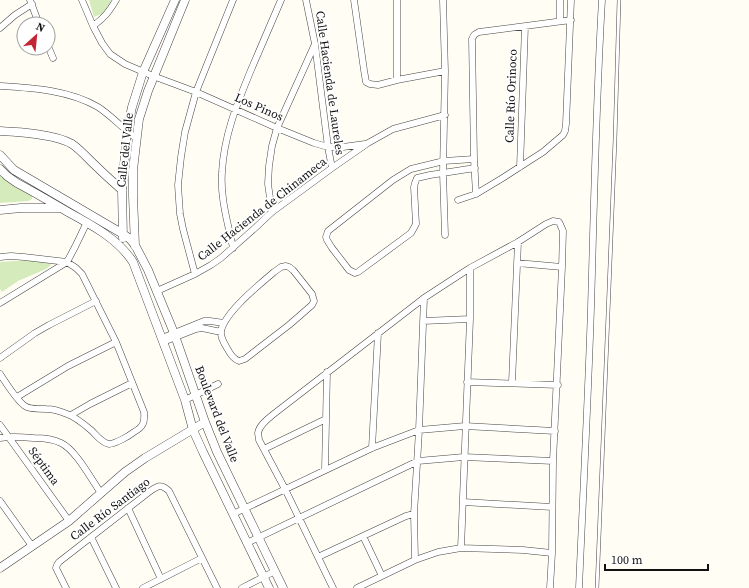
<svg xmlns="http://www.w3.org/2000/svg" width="749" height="588" viewBox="0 0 749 588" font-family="'Source Serif 4',serif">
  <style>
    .green { fill: #d6ebbc }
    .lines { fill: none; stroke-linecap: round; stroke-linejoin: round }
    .service-casing { stroke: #444; stroke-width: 4 }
    .minor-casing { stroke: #444; stroke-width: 7 }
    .tertiary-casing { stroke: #444; stroke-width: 9 }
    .service { stroke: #fff; stroke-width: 3 }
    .minor { stroke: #fff; stroke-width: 6 }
    .tertiary { stroke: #fff; stroke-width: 8 }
    .labels { text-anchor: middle; stroke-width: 4; stroke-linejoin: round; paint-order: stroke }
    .street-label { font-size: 12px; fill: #111; stroke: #fff }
  </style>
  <rect width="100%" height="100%" fill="#fffdf4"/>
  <path class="green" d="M 89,0 L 111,0 L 106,12 L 94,17 Z
    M 0,172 L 32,194 L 32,199 L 28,201 L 0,203 Z
    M 30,260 L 48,263 L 51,265 L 46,269 L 18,281 L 2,292 L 0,289 L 0,262 Z"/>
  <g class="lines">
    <defs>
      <path id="service" d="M 597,588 L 615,139 L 619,0"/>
      <path id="minor" d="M 30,0 L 39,24
        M 82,0 L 93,26 L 102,43 L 110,54 L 125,64 L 153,76 L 196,92 L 277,128 L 314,143 L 328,147 L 343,147 L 365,144
        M 306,0 L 315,44 L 328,147 L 332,168
        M 354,0 L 364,70 L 366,82 L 370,84 L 378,85 L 397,80 L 445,71
        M 443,0 L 445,71 L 443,173 L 445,235
        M 560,0 L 560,21
        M 93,26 C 104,18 109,12 116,0
        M 0,28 L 15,15 L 32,4
        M 48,46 L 53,58
        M 397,80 L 397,0
        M 0,86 C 33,88 69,90 98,107 C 112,116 123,129 136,138
        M 474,159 L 444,161 L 411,169 L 406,172 L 393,180 L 328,231 L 326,237 L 327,240 L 332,248 L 349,270 L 355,273 L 358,272 L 411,233 L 416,224 L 414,187 L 415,183 L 417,178 L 430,175 L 475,168
        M 520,167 L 525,26
        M 476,194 L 474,159 L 472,39 C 474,34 475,34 479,32 L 571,20
        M 458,200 L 476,194 L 501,179 L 543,152 L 563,135 L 565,131 L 566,124 L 571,0
        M 272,212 L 268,184 L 269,166 L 272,146 L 277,128 L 315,44
        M 233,248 C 228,223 220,198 222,172 C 224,135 237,104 251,70 C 261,47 271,23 281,0
        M 0,257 L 11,256 L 24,257 L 67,262 L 76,268 L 82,274 L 116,342 L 144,412 C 145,423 143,427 134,432 C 129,436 115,444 109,444 C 102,443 97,436 92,431 C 85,425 76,417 67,414 C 60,411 53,409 46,409 C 39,408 30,410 25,406 C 17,401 6,383 0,374
        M 517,263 L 562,267
        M 286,266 L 289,267 L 293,270 L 312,294 L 314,301 L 312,305 L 289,325 L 245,359 L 239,361 C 233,359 230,354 227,348 C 224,343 220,337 221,331 C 225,312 259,285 274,272 L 281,267 Z
        M 195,274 L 183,229 L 180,214 L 178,185 L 181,157 L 185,132 L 196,92 L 233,0
        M 157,291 L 195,274 L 211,265 L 221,258 L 255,228 L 272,212 L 332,168 L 368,143 L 393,129 L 445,115
        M 0,303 L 67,262 L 75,247 L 87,222
        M 423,321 L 470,319
        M 162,338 L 204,321 L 210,321 L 224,323
        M 163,342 L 196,329 L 202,328 L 221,332
        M 0,358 L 35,333 L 49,325 L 96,301
        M 467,382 L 558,385
        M 512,382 L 518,242
        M 17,397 L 68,366 L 116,342
        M 185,400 L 218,384
        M 71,415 L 90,404 L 132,383
        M 0,425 L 69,521
        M 0,438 C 11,436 22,437 34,438 C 43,438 53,439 61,443 C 76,450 91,479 101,493
        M 372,448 L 378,333
        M 264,449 L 326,419
        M 325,470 L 327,372
        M 0,501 L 32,546
        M 463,502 L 552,507
        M 128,508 L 161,579
        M 233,514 L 372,448 L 419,430 L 465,426 L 555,431
        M 363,536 L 382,576
        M 91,537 L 116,588
        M 247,543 L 418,461 L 464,457 L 553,461
        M 461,548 L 470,319 L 470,268
        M 318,557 L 406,516 L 414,514
        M 415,560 L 414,514 L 419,430 L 424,298
        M 66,588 L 56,568 L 57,565 L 59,562 L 149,492 C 157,486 161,483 169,491 L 217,588
        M 143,588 L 202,558
        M 242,588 L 275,571
        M 333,588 L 285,489 L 259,440 C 259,438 258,434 258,433 C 259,425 269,418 275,413 L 424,298 L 470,268 L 518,242 L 546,224 L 553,221 L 559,222 L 560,224 L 563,231 L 562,267 L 553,461 L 552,553 L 550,588
        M 357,588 L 415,560 L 438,552 L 461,548 L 523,550 L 552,553
        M 579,588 C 583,495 588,401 591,308 C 594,205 596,102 602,0"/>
      <path id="tertiary" d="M 0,131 C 20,132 55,134 72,144 C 81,150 89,160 97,167 C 105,175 113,182 122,190
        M 0,155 L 14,170 L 123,234 L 130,239 L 135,245 L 148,270 L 174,333 L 205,422 L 217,452 L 283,588
        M 0,169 L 7,176 L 17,183 C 34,192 51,202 68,212 C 92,225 118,239 133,262 L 185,400 L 193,430 L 203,452 L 269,588
        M 0,210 L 21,208 L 61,208
        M 123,238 L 122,190 L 127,131 L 132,107 L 143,72 L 175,0
        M 135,246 L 133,196 L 133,170 L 139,119 L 148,91 L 185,0
        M 0,568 L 69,521 L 125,472 L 145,458 L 205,422"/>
    </defs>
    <use href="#service" class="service-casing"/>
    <use href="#minor" class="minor-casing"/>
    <use href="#tertiary" class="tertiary-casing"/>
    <use href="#service" class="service"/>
    <use href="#minor" class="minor"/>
    <use href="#tertiary" class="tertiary"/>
  </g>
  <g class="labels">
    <g class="street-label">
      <text transform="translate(330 83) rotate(82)" y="4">Calle Hacienda de Laureles</text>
      <text transform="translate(511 96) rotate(-88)" y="4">Calle Río Orinoco</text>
      <text transform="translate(259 107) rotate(24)" y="4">Los Pinos</text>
      <text transform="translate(125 150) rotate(-84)" y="4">Calle del Valle</text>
      <text transform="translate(262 209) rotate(-38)" y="4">Calle Hacienda de Chinameca</text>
      <text transform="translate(217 414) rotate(69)" y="4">Boulevard del Valle</text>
      <text transform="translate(44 466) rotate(54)" y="4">Séptima</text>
      <text transform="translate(110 509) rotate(-37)" y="4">Calle Río Santiago</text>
    </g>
  </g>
  <g transform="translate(36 36) rotate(27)"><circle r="19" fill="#ffffff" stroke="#a0a0a0"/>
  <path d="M0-3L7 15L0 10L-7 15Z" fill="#c42532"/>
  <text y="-6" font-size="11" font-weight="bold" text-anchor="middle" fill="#111111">N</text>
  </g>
  <path d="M605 564v6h103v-6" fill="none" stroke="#111111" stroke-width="2"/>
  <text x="611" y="564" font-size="12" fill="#111111" stroke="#ffffff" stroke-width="3" paint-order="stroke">100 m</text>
</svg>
